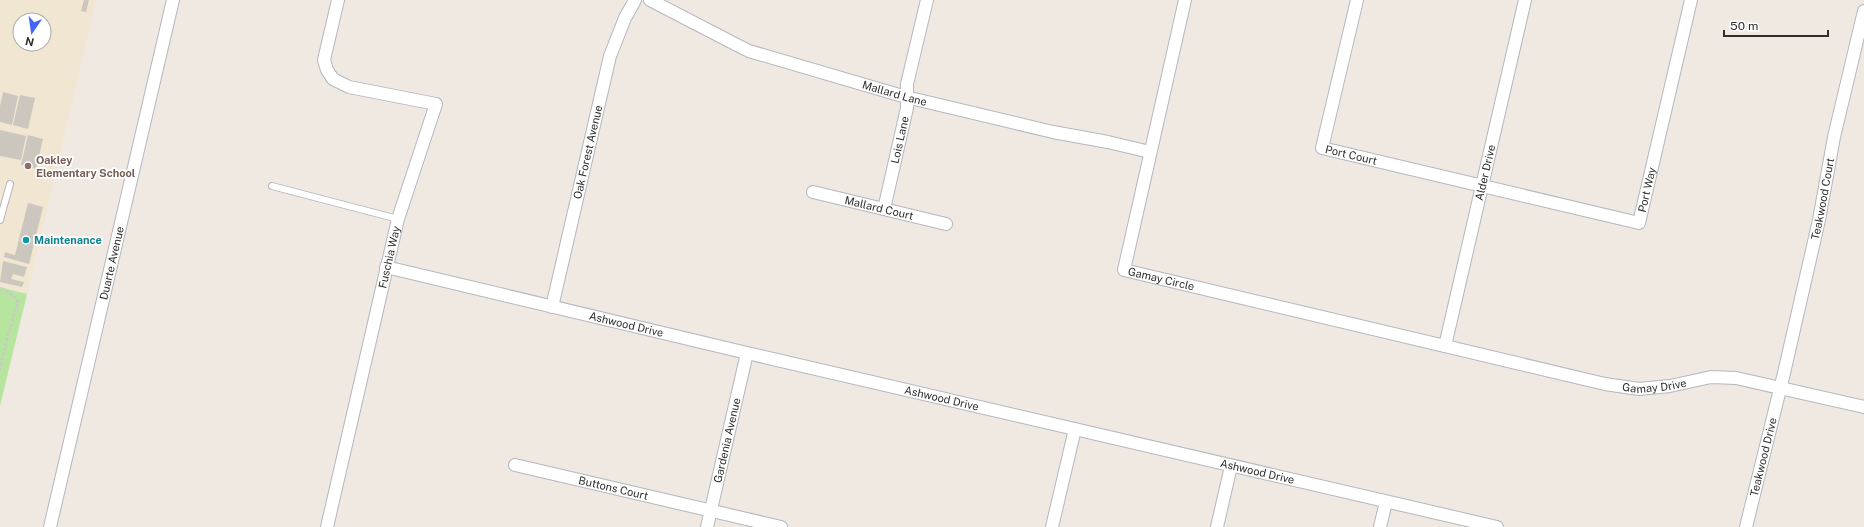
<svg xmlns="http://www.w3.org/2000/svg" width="1864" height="527" viewBox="0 0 1864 527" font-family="'Public Sans',sans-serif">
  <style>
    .education { fill: #f0e6d1; fill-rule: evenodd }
    .green { fill: #b6e59e }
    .building { fill: #cbc7bf }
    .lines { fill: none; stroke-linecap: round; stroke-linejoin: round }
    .lane-casing { stroke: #b4b7c1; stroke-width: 8 }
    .street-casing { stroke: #b4b7c1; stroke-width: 14 }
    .path { stroke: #c9c9c9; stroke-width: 2.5; stroke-dasharray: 3 2; stroke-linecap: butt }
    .lane { stroke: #fff; stroke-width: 6 }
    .street { stroke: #fff; stroke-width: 12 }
    .education-dot { fill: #8d6e63; stroke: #fff; stroke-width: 1.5 }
    .culture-dot { fill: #0f9aa8; stroke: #fff; stroke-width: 1.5 }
    .labels { text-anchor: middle; stroke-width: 3.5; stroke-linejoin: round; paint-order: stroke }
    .street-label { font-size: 11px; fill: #2e2e2e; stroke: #fff }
    .education-label { font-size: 11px; font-weight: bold; fill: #785e54; stroke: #fff; text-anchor: start }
    .culture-label { font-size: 11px; font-weight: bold; fill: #0d838f; stroke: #fff; text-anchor: start }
  </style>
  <rect width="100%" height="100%" fill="#efe9e1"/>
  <path class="education" d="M 0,0 L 96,0 L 27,294 L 0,287 ZM 20,20 L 44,20 L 44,44 L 20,44 Z"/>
  <path class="green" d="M 0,287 L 27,294 L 0,406 Z"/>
  <path class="building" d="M 84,0 L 89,0 L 86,12 L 81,11 Z
    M 3,92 L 18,96 L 12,125 L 0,122 L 0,106 Z
    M 20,95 L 35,98 L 28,129 L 13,125 Z
    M 0,130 L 26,136 L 21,160 L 0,156 Z
    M 28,135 L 43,139 L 36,169 L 21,165 Z
    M 28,203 L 43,207 L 29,264 L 4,257 L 5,252 L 15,255 Z
    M 3,261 L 27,267 L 24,277 L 13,274 L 11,279 L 24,282 L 22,287 L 0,282 Z"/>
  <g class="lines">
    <defs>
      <path id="lane" d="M 272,186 L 398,219
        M 0,220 L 10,184"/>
      <g id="street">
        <path id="s1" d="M 650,0 L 735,44 L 749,51 L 906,97 L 1053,132 L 1108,142 L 1150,152"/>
        <path id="s2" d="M 1185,0 L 1124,270 L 1605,384 L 1639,389 L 1670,386 L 1711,377 L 1736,378 L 1864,407"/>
        <path id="s3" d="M 1357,0 L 1322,148 L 1639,223 L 1691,0"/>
        <path id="s4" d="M 813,192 L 946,224"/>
        <path id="s5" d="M 884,209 L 907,108 L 907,84 L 927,0"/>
        <path id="s6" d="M 386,267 L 747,353 L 1497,527"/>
        <path id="s7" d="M 552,307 L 610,56 L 625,18 L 635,0"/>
        <path id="s8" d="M 1445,346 L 1525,0"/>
        <path id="s9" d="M 515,465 L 781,527"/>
        <path id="s10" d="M 50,527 L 173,0"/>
        <path id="s11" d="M 327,527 L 398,219 L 436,104 L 349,87 L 333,79 L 327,70 L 324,60 L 338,0"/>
        <path id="s12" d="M 707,527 L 747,353"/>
        <path d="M 1052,527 L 1075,429"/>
        <path d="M 1217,527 L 1231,466"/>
        <path d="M 1380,527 L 1386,502"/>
        <path id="s13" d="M 1746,527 L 1784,373 L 1819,220 L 1834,137 L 1864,11"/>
      </g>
    </defs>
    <use href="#lane" class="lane-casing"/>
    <use href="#street" class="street-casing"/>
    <path class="path" d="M 0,290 C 9,292 13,294 18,302 L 5,346 L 0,370"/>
    <use href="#lane" class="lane"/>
    <use href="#street" class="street"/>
  </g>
  <circle class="education-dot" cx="28" cy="166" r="4"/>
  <circle class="culture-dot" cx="26" cy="240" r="4"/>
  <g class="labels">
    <g class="street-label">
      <text dy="4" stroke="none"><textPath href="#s1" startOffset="263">Mallard Lane</textPath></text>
      <text dy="4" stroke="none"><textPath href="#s5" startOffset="71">Lois Lane</textPath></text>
      <text dy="4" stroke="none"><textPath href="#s7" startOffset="159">Oak Forest Avenue</textPath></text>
      <text dy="4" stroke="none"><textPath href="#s3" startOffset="182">Port Court</textPath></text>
      <text dy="4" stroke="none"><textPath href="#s8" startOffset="178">Alder Drive</textPath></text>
      <text dy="4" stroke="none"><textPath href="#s3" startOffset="512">Port Way</textPath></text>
      <text dy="4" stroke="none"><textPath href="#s13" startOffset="337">Teakwood Court</textPath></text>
      <text dy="4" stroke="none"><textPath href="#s4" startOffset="68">Mallard Court</textPath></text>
      <text dy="4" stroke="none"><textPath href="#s11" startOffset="277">Fuschia Way</textPath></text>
      <text dy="4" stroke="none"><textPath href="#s10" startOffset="271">Duarte Avenue</textPath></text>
      <text dy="4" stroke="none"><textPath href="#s2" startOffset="315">Gamay Circle</textPath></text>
      <text dy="4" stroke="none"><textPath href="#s6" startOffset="247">Ashwood Drive</textPath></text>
      <text dy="4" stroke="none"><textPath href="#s2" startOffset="821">Gamay Drive</textPath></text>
      <text dy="4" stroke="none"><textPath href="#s6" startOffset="571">Ashwood Drive</textPath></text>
      <text dy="4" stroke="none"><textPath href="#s12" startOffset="89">Gardenia Avenue</textPath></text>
      <text dy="4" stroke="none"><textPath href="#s13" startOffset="72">Teakwood Drive</textPath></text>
      <text dy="4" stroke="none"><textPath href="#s6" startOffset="895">Ashwood Drive</textPath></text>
      <text dy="4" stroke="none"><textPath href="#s9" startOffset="101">Buttons Court</textPath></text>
    </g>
    <g class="education-label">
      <text x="36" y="164">Oakley<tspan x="36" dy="13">Elementary School</tspan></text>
    </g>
    <g class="culture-label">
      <text x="34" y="244">Maintenance</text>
    </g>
  </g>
  <g transform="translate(32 32) rotate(193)"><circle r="19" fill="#ffffff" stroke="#ababab"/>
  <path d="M0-3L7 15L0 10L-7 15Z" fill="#4264fb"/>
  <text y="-6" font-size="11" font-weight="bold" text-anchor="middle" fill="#2e2e2e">N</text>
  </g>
  <path d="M1724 30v6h104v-6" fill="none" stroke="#2e2e2e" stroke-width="2"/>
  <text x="1730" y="30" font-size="12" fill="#2e2e2e" stroke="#ffffff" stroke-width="3" paint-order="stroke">50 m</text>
</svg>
